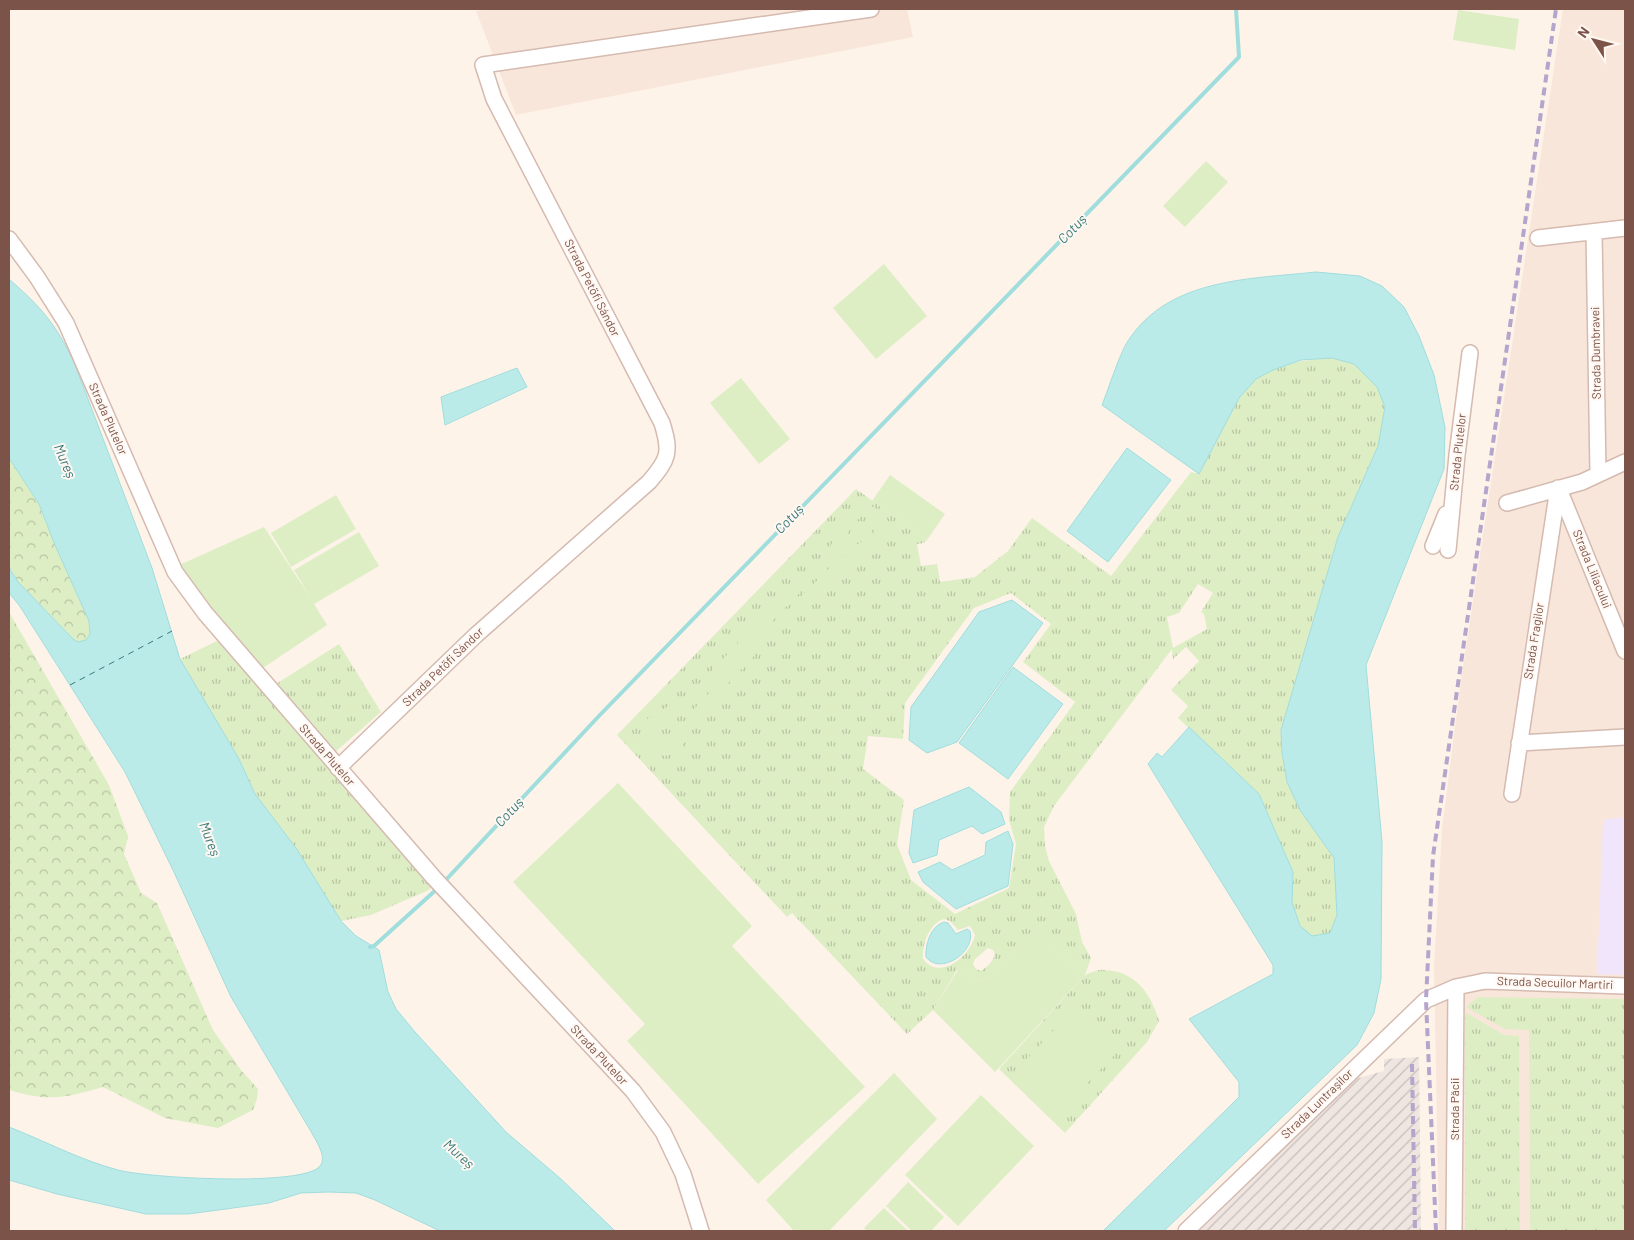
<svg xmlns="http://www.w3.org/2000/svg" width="1634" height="1240" viewBox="0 0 1634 1240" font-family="Barlow,sans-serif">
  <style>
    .residential { fill: #f9e6da }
    .industrial { fill: url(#industrial-furrows) }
    .education { fill: #f0e5fb }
    .grass { fill: url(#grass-tufts); fill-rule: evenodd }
    .forest { fill: url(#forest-crowns) }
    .park { fill: #ddeec5; fill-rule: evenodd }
    .water { fill: #bbebe9; stroke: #a0dddd }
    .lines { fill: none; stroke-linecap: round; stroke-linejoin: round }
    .stream { stroke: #a0dddd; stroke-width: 4 }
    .ferry { stroke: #387b7b; stroke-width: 1; stroke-dasharray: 6 5; stroke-linecap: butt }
    .minor-casing { stroke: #d5bab0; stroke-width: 18 }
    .minor { stroke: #fff; stroke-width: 15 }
    .rail { stroke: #b3a5cb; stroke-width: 4; stroke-dasharray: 8 5; stroke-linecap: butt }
    .labels { text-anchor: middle; stroke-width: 4; stroke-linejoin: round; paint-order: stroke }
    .street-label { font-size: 12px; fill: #7c5349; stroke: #fff7f1 }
    .water-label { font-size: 14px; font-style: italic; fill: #387b7b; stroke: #fff7f1 }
  </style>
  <defs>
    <pattern id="industrial-furrows" width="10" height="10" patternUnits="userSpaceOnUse" patternTransform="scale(1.25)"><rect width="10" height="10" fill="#efe6e2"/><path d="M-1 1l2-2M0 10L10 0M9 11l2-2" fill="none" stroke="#c7bdb9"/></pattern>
    <pattern id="grass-tufts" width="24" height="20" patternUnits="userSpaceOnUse" patternTransform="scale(1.25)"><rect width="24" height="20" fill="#ddeec5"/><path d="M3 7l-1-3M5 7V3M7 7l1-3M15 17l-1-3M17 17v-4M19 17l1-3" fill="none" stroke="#b8c3a2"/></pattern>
    <pattern id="forest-crowns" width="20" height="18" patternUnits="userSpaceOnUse" patternTransform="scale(1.25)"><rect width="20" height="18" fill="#ddeec5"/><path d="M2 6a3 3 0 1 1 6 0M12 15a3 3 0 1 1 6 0" fill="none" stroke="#b8c3a2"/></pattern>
  </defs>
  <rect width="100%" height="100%" fill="#fef3e9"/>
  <path class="residential" d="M 492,9 L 907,9 L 913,37 L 516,115 L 476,11 Z
    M 1563,9 L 1625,9 L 1625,1231 L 1439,1231 L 1434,966 L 1442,829 L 1461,680 Z"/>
  <path class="industrial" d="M 1419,1057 L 1421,1231 L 1198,1231 L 1351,1080 L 1384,1071 L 1384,1059 Z"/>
  <path class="education" d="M 1625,817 L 1625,975 L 1597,974 L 1603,820 Z"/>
  <path class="grass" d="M 1332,358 L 1354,364 L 1377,387 L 1385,407 L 1382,427 L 1378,446 L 1338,537 L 1281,730 L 1282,753 L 1287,782 L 1300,810 L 1334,858 L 1337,915 L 1330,933 L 1312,937 L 1300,926 L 1292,902 L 1293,872 L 1259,794 L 1178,718 L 1188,706 L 1171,690 L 1199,661 L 1186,647 L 1173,659 L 1172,649 L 1054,806 L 1044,827 L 1045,846 L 1049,861 L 1076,914 L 1082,942 L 1091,958 L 1085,975 C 1091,973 1098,969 1104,970 C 1136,971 1151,994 1159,1021 L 1147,1042 L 1065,1133 L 999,1069 L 1085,975 L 1033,932 L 990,977 L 978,981 L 957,970 L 933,1010 L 907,1034 L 792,913 L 787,917 L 617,735 L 856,489 L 927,540 L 924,543 L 917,544 L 921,566 L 937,564 L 940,582 L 975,577 L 1008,551 L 1032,518 L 1111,576 L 1191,472 L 1199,474 C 1215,443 1228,403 1255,379 C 1276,362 1307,360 1332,358 ZM 1198,584 L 1213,593 L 1201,612 L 1204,614 L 1207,629 L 1173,648 L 1167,617 L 1179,613 ZM 1011,593 L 1051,624 L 1023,662 L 1075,702 L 1010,792 L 1009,820 L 1016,844 L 1009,888 L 955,914 L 911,880 L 897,844 L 904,800 L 863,769 L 868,736 L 903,739 L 905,703 L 974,608 ZM 944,919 L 950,921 L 958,930 L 970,926 L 975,935 C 971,955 940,982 923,959 C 922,945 929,923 944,919 ZM 988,948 L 993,950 L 995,954 C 993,962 987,967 981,971 L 976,969 L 973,964 L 975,959 Z
    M 219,640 L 434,884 L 429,890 L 371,915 L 341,921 L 296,848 L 255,794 L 239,759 L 180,659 Z
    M 339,644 L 381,712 L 334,753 L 276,684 Z
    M 1478,997 L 1625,999 L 1625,1231 L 1530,1231 L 1529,1030 L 1505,1029 L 1466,1007 Z
    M 1465,1012 L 1504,1035 L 1519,1036 L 1520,1231 L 1465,1231 Z"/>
  <path class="forest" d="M 9,458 L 39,504 L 55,545 L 89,621 L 90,634 L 86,640 L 78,642 L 73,639 L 18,582 L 9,568 Z
    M 9,612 L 109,785 L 128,836 L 124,854 L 141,893 L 157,903 L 213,1030 L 241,1070 L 258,1089 L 257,1099 L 253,1110 L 218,1128 L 165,1118 L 103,1087 C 65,1098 48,1102 9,1090 Z"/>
  <path class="park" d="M 1458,10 L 1519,19 L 1515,50 L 1453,40 Z
    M 1206,161 L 1228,182 L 1185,227 L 1163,206 Z
    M 884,264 L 927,316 L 876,359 L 833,308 Z
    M 741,378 L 790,439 L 759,464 L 710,403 Z
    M 890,475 L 945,514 L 927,540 L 872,501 Z
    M 336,495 L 356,529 L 291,567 L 271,533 Z
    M 865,505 L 874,507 L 885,519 C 890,547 857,552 840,568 C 791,613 748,664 701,712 C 689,729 687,753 664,756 L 649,750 L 642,735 L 647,719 L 690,693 L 827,551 C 840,534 842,508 865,505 ZM 863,516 L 871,517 L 875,524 L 873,535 L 848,550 C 795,601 745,655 694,709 C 684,720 678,741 668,745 L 656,741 L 653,731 L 658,723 L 673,718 L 697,699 L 834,557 C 842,546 853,519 863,516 Z
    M 264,527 L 310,597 L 294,570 L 359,532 L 379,566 L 314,604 L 327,625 L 263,668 L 177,566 Z
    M 618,783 L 752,926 L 732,946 L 865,1087 L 758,1184 L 627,1041 L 645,1024 L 513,882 Z
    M 1033,931 L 1085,975 L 995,1072 L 933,1010 L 958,970 L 978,981 L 990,977 Z
    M 1076,1006 L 1119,1050 L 1055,1117 L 1012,1075 Z
    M 894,1073 L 937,1119 L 829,1231 L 794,1231 L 766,1200 Z
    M 981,1095 L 1034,1146 L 958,1226 L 905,1175 Z
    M 908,1182 L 944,1217 L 931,1231 L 912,1231 L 886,1206 Z
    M 884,1208 L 908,1231 L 867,1231 L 864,1228 Z"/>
  <path class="water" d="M 1316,272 L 1360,276 L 1382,286 L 1404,307 L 1419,336 L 1434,375 L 1445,427 L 1444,469 L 1366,665 L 1382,842 L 1381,979 L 1374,1013 L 1357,1045 L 1164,1231 L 1103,1231 L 1239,1097 L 1239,1082 L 1189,1019 L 1273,974 L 1273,965 L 1148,764 L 1157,753 L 1162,757 L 1189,727 L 1259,794 L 1293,872 L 1292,902 L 1300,926 L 1312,936 L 1330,933 L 1337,915 L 1334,858 L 1300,810 L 1287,782 L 1282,753 L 1281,730 L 1338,537 L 1378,446 L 1385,407 L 1377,387 L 1354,364 L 1332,358 L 1301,360 L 1273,370 L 1256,379 L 1239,398 L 1199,474 L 1102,405 C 1109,388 1120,351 1130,338 C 1171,278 1251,279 1316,272 Z
    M 9,279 C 41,307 55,323 74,362 L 152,568 L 180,659 L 239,759 L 255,794 L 296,848 L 341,921 L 356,936 L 379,950 L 388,992 L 396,1009 L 415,1032 L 506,1132 L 561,1179 L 615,1231 L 440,1231 L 375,1200 L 356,1193 L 329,1192 L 301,1193 L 269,1203 L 226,1209 L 188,1214 L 146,1214 L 57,1194 L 9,1180 L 9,1127 C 45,1141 80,1160 118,1170 C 147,1178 304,1187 320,1166 C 327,1157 317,1143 313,1135 L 231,997 L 173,870 L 125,772 L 19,605 L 9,593 L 9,568 L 18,582 L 73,639 L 78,642 L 86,640 L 90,634 L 89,621 L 55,545 L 39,504 L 9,458 Z
    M 517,368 L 527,387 L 445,425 L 441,397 Z
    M 1127,448 L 1171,480 L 1108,562 L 1067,531 Z
    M 1012,600 L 1043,623 L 957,742 L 927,753 L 909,740 L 911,707 L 979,612 Z
    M 1013,667 L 1063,704 L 1008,779 L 959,743 Z
    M 969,787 L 1001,812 L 1005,824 L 982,834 L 972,826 L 939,840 L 937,855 L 913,863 L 909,853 L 914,810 Z
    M 1008,831 L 1013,844 L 1008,886 L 956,909 L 923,882 L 918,872 L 940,862 L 952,870 L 985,855 L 986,842 Z
    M 944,922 L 948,923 L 956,934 L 967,929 L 970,931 C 976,952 940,976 926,957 C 925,944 931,926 944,922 Z"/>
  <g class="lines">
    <path class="stream" d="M 443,883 L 598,717 L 1239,57 L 1236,9
      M 370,947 L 374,946 L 438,888"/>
    <path class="ferry" d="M 70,685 L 172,631"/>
    <defs>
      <path id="minor" d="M 1594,232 L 1598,474
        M 1538,238 L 1625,228
        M 9,239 L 37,277 L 66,323 L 175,572 L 205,613 L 434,878 L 633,1091 L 663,1132 L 683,1174 L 701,1231
        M 1559,489 L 1625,651
        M 1507,503 L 1582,482 L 1625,462
        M 1433,546 L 1446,514
        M 1448,550 L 1457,455 L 1470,353
        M 1519,743 L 1625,737
        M 338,768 L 476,635 L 649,482 C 669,459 671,452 662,423 L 494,99 L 483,65 L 871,9
        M 1512,794 L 1558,488
        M 1186,1231 L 1426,1000 L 1456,987 L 1485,981 L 1625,986
        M 1454,1231 L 1456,987"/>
    </defs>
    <use href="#minor" class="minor-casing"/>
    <use href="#minor" class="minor"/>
    <path class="rail" d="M 1412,1064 L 1415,1231
      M 1436,1231 L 1426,1000 L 1433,856 L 1556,9"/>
  </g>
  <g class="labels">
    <g class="street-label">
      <text transform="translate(592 288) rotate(63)" y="4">Strada Petöfi Sándor</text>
      <text transform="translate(1596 353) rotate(-91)" y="4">Strada Dumbravei</text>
      <text transform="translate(108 419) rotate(66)" y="4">Strada Plutelor</text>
      <text transform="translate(1458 452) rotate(-84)" y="4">Strada Plutelor</text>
      <text transform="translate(1592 569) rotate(68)" y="4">Strada Liliacului</text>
      <text transform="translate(1534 641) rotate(-81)" y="4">Strada Fragilor</text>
      <text transform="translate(443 667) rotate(-44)" y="4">Strada Petöfi Sándor</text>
      <text transform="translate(327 755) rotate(49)" y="4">Strada Plutelor</text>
      <text transform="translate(1555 983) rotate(2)" y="4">Strada Secuilor Martiri</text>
      <text transform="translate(599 1055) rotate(47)" y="4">Strada Plutelor</text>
      <text transform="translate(1317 1104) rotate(-44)" y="4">Strada Luntrașilor</text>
      <text transform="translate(1455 1109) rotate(-90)" y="4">Strada Păcii</text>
    </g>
    <g class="water-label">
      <text transform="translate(1072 229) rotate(-46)" y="5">Cotuș</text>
      <text transform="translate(65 461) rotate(67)" y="5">Mureș</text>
      <text transform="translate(789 519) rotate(-46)" y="5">Cotuș</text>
      <text transform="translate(509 812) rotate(-47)" y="5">Cotuș</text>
      <text transform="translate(210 839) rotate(69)" y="5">Mureș</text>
      <text transform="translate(459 1154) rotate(42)" y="5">Mureș</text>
    </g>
  </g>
  <rect width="1634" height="1240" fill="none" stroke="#7c5349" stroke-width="20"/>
  <g transform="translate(1594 40) rotate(306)" stroke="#fff7f1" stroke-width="4" paint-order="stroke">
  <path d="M0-4L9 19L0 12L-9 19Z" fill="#7c5349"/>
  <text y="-8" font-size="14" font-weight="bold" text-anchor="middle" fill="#7c5349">N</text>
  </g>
</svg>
